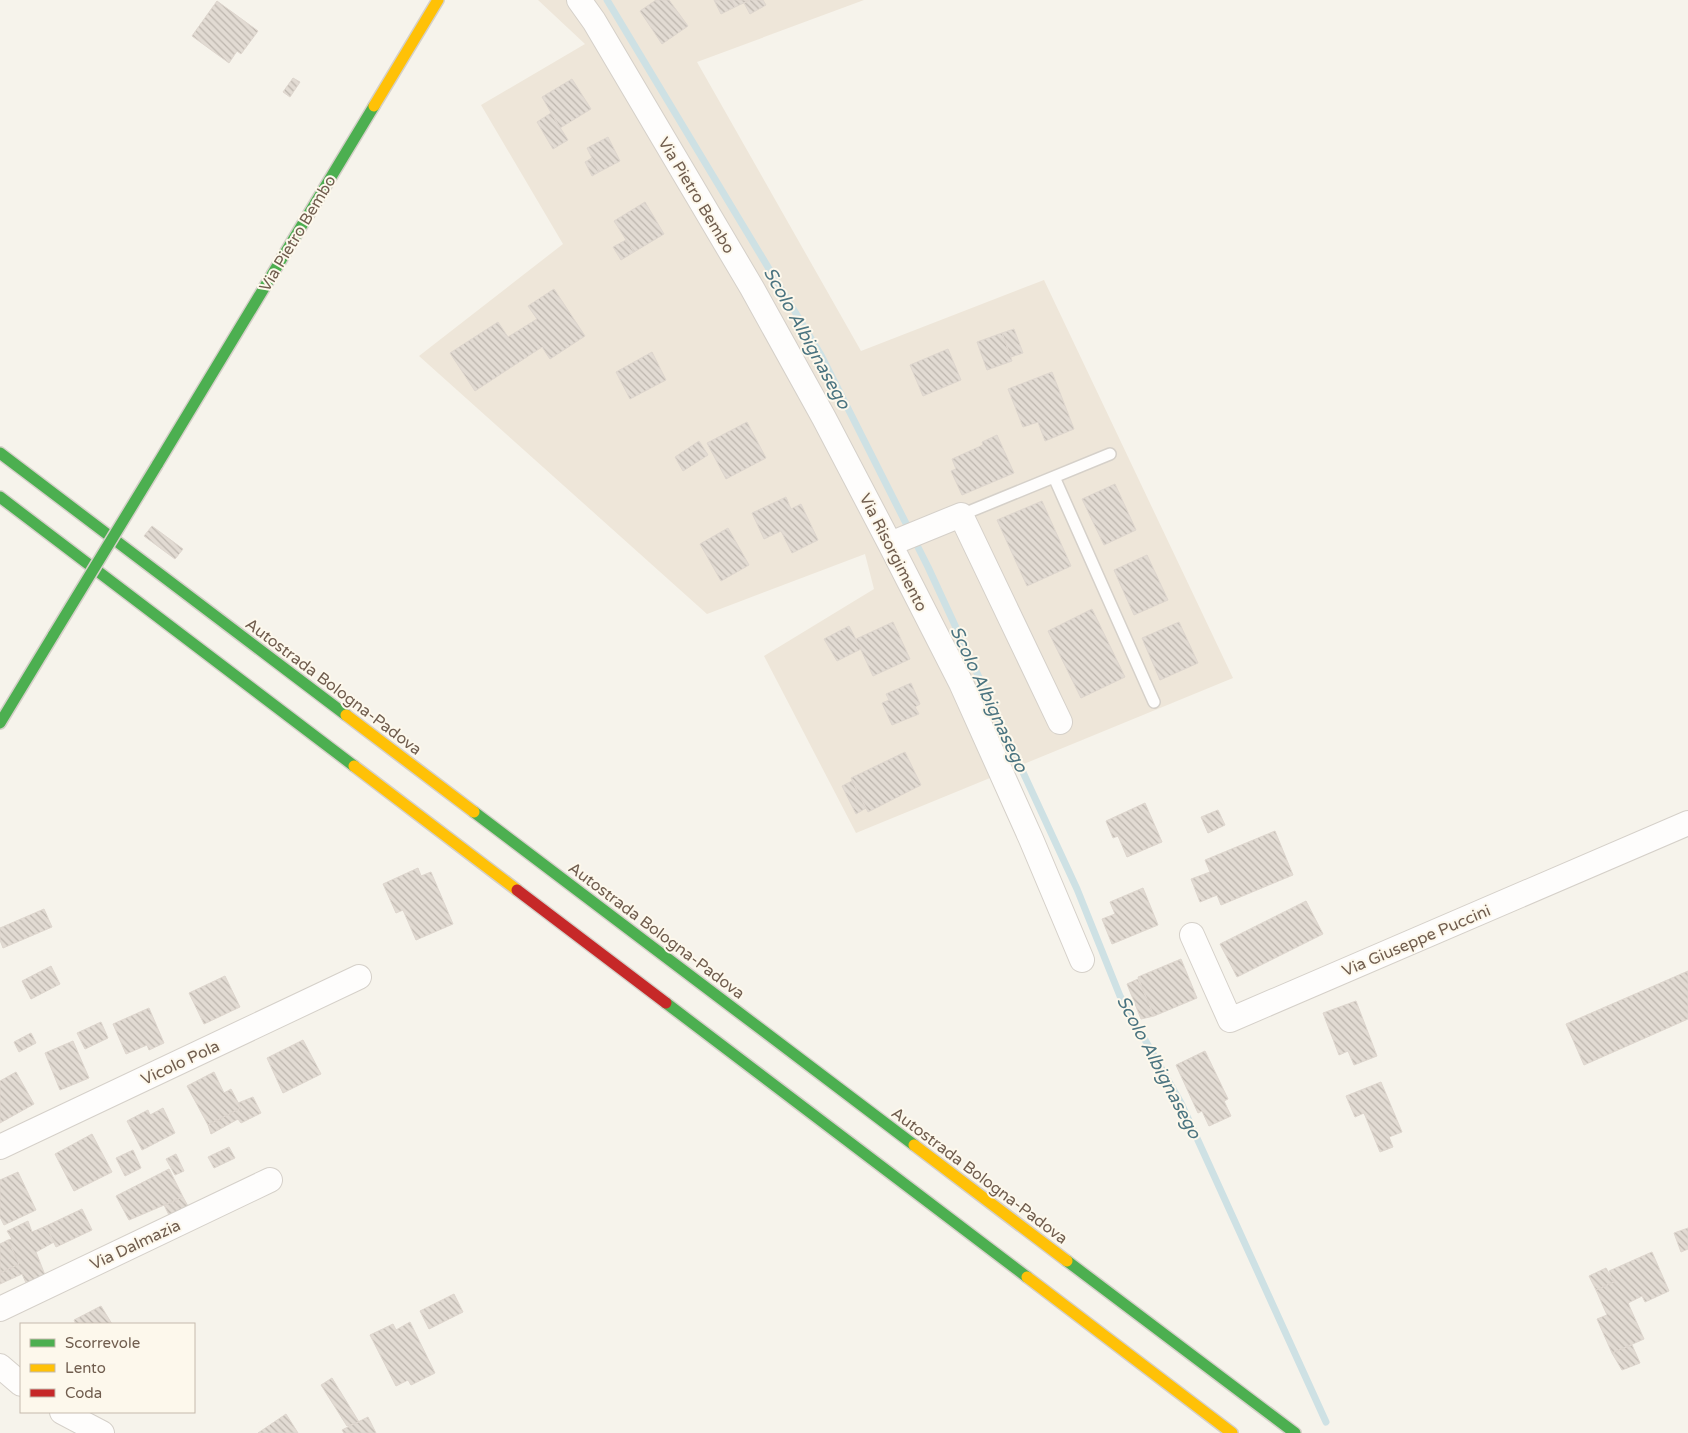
<svg xmlns="http://www.w3.org/2000/svg" width="1688" height="1433" viewBox="0 0 1688 1433" font-family="'Varela Round',sans-serif">
  <style>
    .residential { fill: #eee6d9 }
    .lines { fill: none; stroke-linecap: round; stroke-linejoin: round }
    .stream { stroke: #cee1e4; stroke-width: 7 }
    .building { fill: url(#building-back-hatch); stroke: #ded6ce }
    .lane-casing { stroke: #d5d0c9; stroke-width: 14 }
    .street-casing { stroke: #d5d0c9; stroke-width: 26 }
    .fast-casing { stroke: #d5d0c9; stroke-width: 14 }
    .slow-casing { stroke: #d5d0c9; stroke-width: 14 }
    .jam-casing { stroke: #d5d0c9; stroke-width: 14 }
    .lane { stroke: #fefdfc; stroke-width: 11 }
    .street { stroke: #fefdfc; stroke-width: 24 }
    .fast { stroke: #4caf50; stroke-width: 11 }
    .slow { stroke: #ffc107; stroke-width: 11 }
    .jam { stroke: #c62828; stroke-width: 11 }
    .fast-bridge-casing { stroke: #d5d0c9; stroke-width: 14; stroke-linecap: butt }
    .fast-bridge { stroke: #4caf50; stroke-width: 11 }
    .labels { text-anchor: middle; stroke-width: 4; stroke-linejoin: round; paint-order: stroke }
    .street-label { font-size: 16px; fill: #705d4e; stroke: #fdf8ec }
    .water-label { font-size: 18px; font-style: italic; fill: #4b7480; stroke: #fdf8ec }
  </style>
  <defs>
    <pattern id="building-back-hatch" width="6" height="6" patternUnits="userSpaceOnUse" patternTransform="scale(1.25)"><rect width="6" height="6" fill="#e2dbd3"/><path d="M-1 5l2 2M0 0l6 6M5-1l2 2" fill="none" stroke="#bcb5ad"/></pattern>
  </defs>
  <rect width="100%" height="100%" fill="#f6f3eb"/>
  <path class="residential" d="M 538,0 L 864,0 L 697,62 L 861,351 L 1044,280 L 1233,678 L 856,833 L 764,656 L 874,589 L 865,554 L 707,614 L 419,356 L 563,244 L 481,105 L 585,44 Z"/>
  <g class="lines">
    <path class="stream" d="M 607,0 L 821,355 L 928,567 L 1077,889 L 1120,996 L 1181,1103 L 1326,1422"/>
  </g>
  <path class="building" d="M 656,0 L 669,0 L 688,26 L 662,44 L 640,11 Z
    M 714,0 L 731,0 L 735,7 L 721,14 Z
    M 731,0 L 750,0 L 735,7 Z
    M 750,0 L 763,0 L 766,5 L 750,14 L 744,3 Z
    M 217,1 L 258,31 L 241,54 L 237,51 L 229,63 L 192,36 Z
    M 293,78 L 300,82 L 290,97 L 283,92 Z
    M 572,79 L 591,109 L 560,128 L 542,97 Z
    M 551,113 L 568,140 L 553,149 L 537,122 Z
    M 608,137 L 620,161 L 599,172 L 587,148 Z
    M 592,158 L 599,172 L 592,176 L 585,162 Z
    M 645,202 L 664,234 L 634,252 L 614,221 Z
    M 626,240 L 634,252 L 621,260 L 613,247 Z
    M 554,289 L 585,336 L 550,359 L 542,347 L 475,391 L 450,353 L 498,322 L 508,337 L 537,319 L 528,306 Z
    M 1014,329 L 1023,353 L 1011,357 L 1002,333 Z
    M 1002,333 L 1012,361 L 987,370 L 977,342 Z
    M 948,349 L 961,380 L 923,396 L 910,365 Z
    M 652,352 L 666,380 L 630,399 L 616,372 Z
    M 1052,372 L 1074,429 L 1045,441 L 1038,422 L 1023,427 L 1008,389 Z
    M 747,422 L 766,458 L 726,479 L 707,443 Z
    M 997,435 L 1014,473 L 962,495 L 951,471 L 956,469 L 952,459 L 983,445 L 982,442 Z
    M 699,441 L 708,455 L 683,471 L 675,457 Z
    M 1115,484 L 1136,530 L 1104,545 L 1082,499 Z
    M 786,497 L 791,509 L 801,504 L 818,540 L 792,553 L 781,531 L 764,539 L 752,513 Z
    M 1042,501 L 1071,566 L 1027,586 L 997,520 Z
    M 152,526 L 183,549 L 175,559 L 144,536 Z
    M 728,528 L 749,565 L 721,581 L 700,544 Z
    M 1147,555 L 1168,600 L 1134,615 L 1114,570 Z
    M 1092,609 L 1125,677 L 1081,698 L 1048,631 Z
    M 893,622 L 910,659 L 873,676 L 856,639 Z
    M 1179,622 L 1198,663 L 1160,680 L 1142,638 Z
    M 849,626 L 861,649 L 837,661 L 824,639 Z
    M 911,683 L 920,704 L 915,707 L 919,714 L 892,725 L 882,703 L 889,700 L 886,694 Z
    M 905,752 L 921,785 L 868,812 L 851,778 Z
    M 852,781 L 866,808 L 856,814 L 842,786 Z
    M 1145,803 L 1162,842 L 1127,857 L 1118,836 L 1113,838 L 1106,821 Z
    M 1218,810 L 1225,825 L 1208,833 L 1201,817 Z
    M 1275,831 L 1293,875 L 1221,905 L 1217,895 L 1200,902 L 1191,879 L 1210,872 L 1205,860 Z
    M 418,868 L 421,876 L 431,872 L 453,924 L 416,940 L 403,910 L 396,913 L 383,884 Z
    M 1143,888 L 1158,925 L 1112,944 L 1102,919 L 1115,914 L 1110,902 Z
    M 1306,901 L 1323,934 L 1237,977 L 1220,944 Z
    M 44,909 L 52,927 L 3,948 L 0,940 L 0,928 Z
    M 1181,959 L 1197,998 L 1154,1016 L 1138,977 Z
    M 51,966 L 60,984 L 31,999 L 22,981 Z
    M 1688,971 L 1688,1019 L 1584,1065 L 1566,1024 Z
    M 225,976 L 240,1007 L 204,1024 L 189,993 Z
    M 1138,979 L 1154,1016 L 1141,1019 L 1127,984 Z
    M 1356,1001 L 1377,1056 L 1354,1065 L 1348,1051 L 1339,1055 L 1323,1013 Z
    M 149,1008 L 164,1043 L 149,1050 L 147,1045 L 126,1054 L 113,1024 Z
    M 101,1022 L 108,1038 L 85,1049 L 77,1033 Z
    M 31,1033 L 36,1043 L 19,1052 L 14,1042 Z
    M 303,1040 L 321,1074 L 283,1093 L 267,1058 Z
    M 73,1041 L 89,1078 L 60,1090 L 45,1053 Z
    M 1205,1051 L 1228,1099 L 1224,1101 L 1231,1116 L 1209,1126 L 1202,1111 L 1198,1113 L 1176,1065 Z
    M 16,1072 L 34,1104 L 0,1123 L 0,1081 Z
    M 214,1072 L 224,1093 L 231,1089 L 241,1108 L 208,1125 L 187,1086 Z
    M 1381,1082 L 1402,1132 L 1389,1137 L 1393,1147 L 1380,1152 L 1364,1113 L 1355,1117 L 1346,1096 Z
    M 253,1097 L 261,1113 L 241,1123 L 238,1119 L 211,1134 L 208,1125 L 241,1108 L 238,1103 Z
    M 163,1108 L 175,1133 L 142,1150 L 127,1121 L 148,1110 L 150,1115 Z
    M 92,1134 L 112,1172 L 74,1191 L 55,1154 Z
    M 229,1147 L 235,1158 L 214,1168 L 208,1157 Z
    M 133,1150 L 141,1168 L 125,1176 L 116,1158 Z
    M 176,1154 L 184,1171 L 175,1175 L 166,1159 Z
    M 169,1169 L 183,1197 L 129,1220 L 116,1196 Z
    M 18,1172 L 36,1210 L 4,1225 L 0,1217 L 0,1180 Z
    M 183,1197 L 189,1208 L 170,1217 L 164,1205 Z
    M 82,1209 L 92,1230 L 56,1247 L 46,1226 Z
    M 28,1221 L 32,1232 L 46,1226 L 54,1242 L 36,1252 L 45,1275 L 27,1285 L 22,1274 L 0,1284 L 0,1273 L 19,1264 L 8,1240 L 12,1239 L 7,1231 Z
    M 1688,1228 L 1688,1249 L 1681,1252 L 1674,1233 Z
    M 8,1240 L 19,1264 L 0,1273 L 0,1244 Z
    M 1652,1252 L 1669,1291 L 1645,1302 L 1642,1296 L 1628,1303 L 1644,1339 L 1612,1353 L 1597,1319 L 1607,1315 L 1596,1290 L 1614,1282 L 1609,1271 Z
    M 1606,1268 L 1614,1282 L 1596,1290 L 1589,1276 Z
    M 454,1294 L 463,1312 L 429,1329 L 420,1311 Z
    M 101,1306 L 112,1324 L 76,1324 L 74,1320 Z
    M 410,1322 L 435,1373 L 411,1385 L 408,1380 L 396,1386 L 370,1335 L 393,1324 L 396,1330 Z
    M 1632,1345 L 1640,1363 L 1622,1370 L 1612,1353 Z
    M 332,1378 L 359,1422 L 347,1426 L 321,1385 Z
    M 286,1414 L 298,1433 L 258,1433 Z
    M 368,1417 L 376,1433 L 344,1433 L 342,1430 Z"/>
  <g class="lines">
    <defs>
      <path id="lane" d="M 1054,477 L 1154,702
        M 961,515 L 1110,454"/>
      <path id="street" d="M 579,0 L 594,21 L 752,288 L 824,418 L 890,544 L 961,683 L 1031,839 L 1082,960
        M 890,544 L 961,515 L 1060,722
        M 1192,935 L 1230,1020 L 1688,823
        M 0,1147 L 359,977
        M 0,1309 L 270,1180
        M 0,1366 L 21,1384
        M 62,1412 L 102,1433"/>
      <path id="fast" d="M 0,453 L 346,715
        M 157,465 L 374,106
        M 0,497 L 354,766
        M 0,723 L 54,634
        M 474,812 L 914,1145
        M 666,1003 L 1027,1277
        M 1067,1261 L 1295,1433"/>
      <path id="slow" d="M 374,106 L 438,0
        M 346,715 L 474,812
        M 354,766 L 517,890
        M 914,1145 L 1067,1261
        M 1027,1277 L 1232,1433"/>
      <path id="jam" d="M 517,890 L 666,1003"/>
    </defs>
    <use href="#lane" class="lane-casing"/>
    <use href="#street" class="street-casing"/>
    <use href="#fast" class="fast-casing"/>
    <use href="#slow" class="slow-casing"/>
    <use href="#jam" class="jam-casing"/>
    <use href="#lane" class="lane"/>
    <use href="#street" class="street"/>
    <use href="#fast" class="fast"/>
    <use href="#slow" class="slow"/>
    <use href="#jam" class="jam"/>
    <defs>
      <path id="fast-bridge" d="M 54,634 L 157,465"/>
    </defs>
    <use href="#fast-bridge" class="fast-bridge-casing"/>
    <use href="#fast-bridge" class="fast-bridge"/>
  </g>
  <g class="labels">
    <g class="street-label">
      <text transform="translate(697 195) rotate(59)" y="6">Via Pietro Bembo</text>
      <text transform="translate(297 233) rotate(-59)" y="6">Via Pietro Bembo</text>
      <text transform="translate(894 552) rotate(63)" y="6">Via Risorgimento</text>
      <text transform="translate(334 686) rotate(37)" y="6">Autostrada Bologna-Padova</text>
      <text transform="translate(657 930) rotate(37)" y="6">Autostrada Bologna-Padova</text>
      <text transform="translate(1416 940) rotate(-23)" y="6">Via Giuseppe Puccini</text>
      <text transform="translate(180 1062) rotate(-25)" y="6">Vicolo Pola</text>
      <text transform="translate(980 1175) rotate(37)" y="6">Autostrada Bologna-Padova</text>
      <text transform="translate(135 1244) rotate(-25)" y="6">Via Dalmazia</text>
    </g>
    <g class="water-label">
      <text transform="translate(807 338) rotate(61)" y="6">Scolo Albignasego</text>
      <text transform="translate(989 699) rotate(65)" y="6">Scolo Albignasego</text>
      <text transform="translate(1159 1067) rotate(62)" y="6">Scolo Albignasego</text>
    </g>
  </g>
  <rect x="20" y="1323" width="175" height="90" fill="#fdf8ec" stroke="#c5baad"/>
  <rect x="30" y="1339" width="25" height="8" fill="#4caf50" stroke="#c5baad"/>
  <text x="65" y="1348" font-size="15" fill="#705d4e">Scorrevole</text>
  <rect x="30" y="1364" width="25" height="8" fill="#ffc107" stroke="#c5baad"/>
  <text x="65" y="1373" font-size="15" fill="#705d4e">Lento</text>
  <rect x="30" y="1389" width="25" height="8" fill="#c62828" stroke="#c5baad"/>
  <text x="65" y="1398" font-size="15" fill="#705d4e">Coda</text>
</svg>
